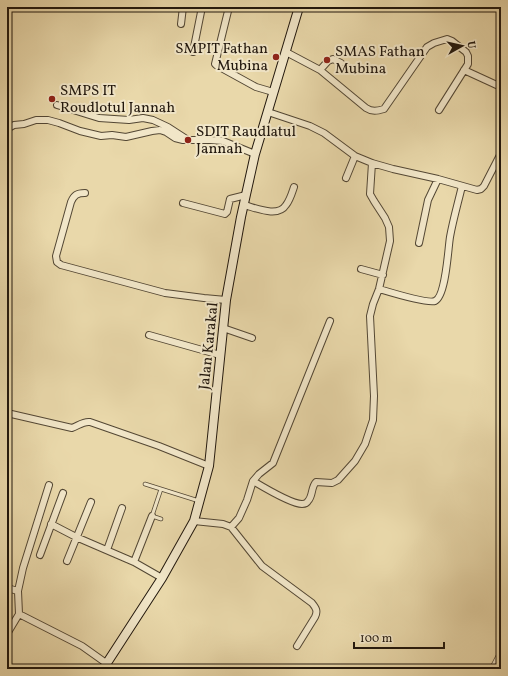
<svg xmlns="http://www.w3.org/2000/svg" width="508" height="676" viewBox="0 0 508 676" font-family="Vollkorn,serif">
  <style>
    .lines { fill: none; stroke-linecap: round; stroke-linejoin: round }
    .service-casing { stroke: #534734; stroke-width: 4.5 }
    .minor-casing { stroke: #534734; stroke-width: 8 }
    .secondary-casing { stroke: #21170d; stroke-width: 10 }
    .service { stroke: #f1e6c8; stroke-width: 3 }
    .minor { stroke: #f1e6c8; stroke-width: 6 }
    .secondary { stroke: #f1e6c8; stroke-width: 8 }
    .poi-dot { fill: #8f2418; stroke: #f1e6c8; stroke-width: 1.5 }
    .labels { text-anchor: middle; stroke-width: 4; stroke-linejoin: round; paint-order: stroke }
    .poi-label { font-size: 15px; fill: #21170d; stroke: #f1e6c8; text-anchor: start }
    .street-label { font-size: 15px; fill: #21170d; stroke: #f1e6c8 }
  </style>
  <rect width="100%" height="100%" fill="#e9d8aa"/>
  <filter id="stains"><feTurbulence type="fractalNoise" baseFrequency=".005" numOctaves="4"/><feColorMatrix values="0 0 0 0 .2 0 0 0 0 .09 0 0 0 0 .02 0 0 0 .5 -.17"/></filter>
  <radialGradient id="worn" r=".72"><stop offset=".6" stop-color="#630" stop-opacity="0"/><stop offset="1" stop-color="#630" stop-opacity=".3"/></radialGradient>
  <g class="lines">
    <defs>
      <path id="service" d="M 145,484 L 199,501
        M 161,489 L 152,516 L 161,519
        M 491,669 L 501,650"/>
      <path id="minor" d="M 229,7 L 215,64 L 216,65 L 256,87 L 273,92
        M 181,24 L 183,7
        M 193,52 L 202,7
        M 286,52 L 320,70 L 366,108 C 372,112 377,111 384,109 L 427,47 L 434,43 L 447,39 L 452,41 L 466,52 L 468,56 L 468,64 L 439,110
        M 320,70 L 328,61 L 333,59 L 341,63
        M 464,70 L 501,87
        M 57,105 L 99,118 L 129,120 L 143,118 L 153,120 L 168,127 L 188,140
        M 268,112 L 310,126 L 324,133 L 355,156 L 372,163 L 393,169 L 438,179 L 477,190 L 481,189 L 484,186 L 501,153
        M 7,129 L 14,125 L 24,124 L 36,120 L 48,120 L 59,123 L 80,131 L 101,136 L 112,135 L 126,137 L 152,131 L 160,130 L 166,132 L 175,138 L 183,140 L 210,140 L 223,141 L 255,154
        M 346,178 L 355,156
        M 85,193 C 77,193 74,195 71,202 L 56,256 L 57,262 L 61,265 L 165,293 L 204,298 L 226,300
        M 183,203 L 225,214 L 227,212 L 230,199 L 246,195
        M 244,205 C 256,208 278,218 286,205 C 290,200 292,193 294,187
        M 419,243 L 428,200 L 438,179
        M 361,269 L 383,275
        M 379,289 C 389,292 428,304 435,301 C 446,296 448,249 450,237 C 453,220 458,203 462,186
        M 223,328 L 252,338
        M 149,335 L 220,355
        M 7,413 L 72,428 C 78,426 83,421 90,422 L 159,446 L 209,466
        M 253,481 C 263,487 292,504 302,504 C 304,504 307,503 308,501 C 313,496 311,487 316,482 L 332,483 L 338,480 L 355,461 L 365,444 L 373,420 L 374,396 L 370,316 L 373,304 L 379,289 L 390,241 L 389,227 L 385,218 L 374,201 L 370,194 L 372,163
        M 194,521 L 223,524 L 231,527 L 239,518 L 247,500 L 253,481 L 259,474 L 273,463 L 330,321
        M 51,524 L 76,537 L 134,562 L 162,578
        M 231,527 L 262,566 L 312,603 C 316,608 318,611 315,617 L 297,646
        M 107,550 L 122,508
        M 40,555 L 63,493
        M 67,561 L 91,502
        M 134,562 L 152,516
        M 7,588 L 18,591
        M 19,614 L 82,646 L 106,663
        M 7,634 L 19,614 L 18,591 L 23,568 L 49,485"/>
      <path id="secondary" d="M 103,669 L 162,578 L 194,521 L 209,466 L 226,300 L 241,217 L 255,154 L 299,7"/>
    </defs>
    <use href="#service" class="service-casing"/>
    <use href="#minor" class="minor-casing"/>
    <use href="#secondary" class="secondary-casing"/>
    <use href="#service" class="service"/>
    <use href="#minor" class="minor"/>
    <use href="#secondary" class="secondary"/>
  </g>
  <g class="poi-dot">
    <circle cx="276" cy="57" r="4"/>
    <circle cx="327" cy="60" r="4"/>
    <circle cx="52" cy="99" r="4"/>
    <circle cx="188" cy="140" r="4"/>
  </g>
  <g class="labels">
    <g class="poi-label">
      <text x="268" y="53" text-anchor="end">SMPIT Fathan<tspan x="268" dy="17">Mubina</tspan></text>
      <text x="335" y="56">SMAS Fathan<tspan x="335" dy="17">Mubina</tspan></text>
      <text x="60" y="95">SMPS IT<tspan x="60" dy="17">Roudlotul Jannah</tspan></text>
      <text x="196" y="136">SDIT Raudlatul<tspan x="196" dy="17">Jannah</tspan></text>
    </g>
    <g class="street-label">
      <text transform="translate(208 346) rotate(-84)" y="5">Jalan Karakal</text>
    </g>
  </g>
  <rect width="508" height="676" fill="none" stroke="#e9d8aa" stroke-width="24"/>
  <rect x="8" y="8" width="492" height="660" fill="none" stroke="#21170d" stroke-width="2"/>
  <rect x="12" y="12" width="484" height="652" fill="none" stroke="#21170d"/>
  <g transform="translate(462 46) rotate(82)" stroke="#f1e6c8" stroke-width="3" paint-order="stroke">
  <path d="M0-3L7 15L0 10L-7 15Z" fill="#21170d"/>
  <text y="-6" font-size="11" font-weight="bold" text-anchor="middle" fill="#21170d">U</text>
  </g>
  <path d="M354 642v6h90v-6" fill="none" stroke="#21170d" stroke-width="2"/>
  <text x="360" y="642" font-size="12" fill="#21170d" stroke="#f1e6c8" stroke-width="3" paint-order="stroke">100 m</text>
  <rect width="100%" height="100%" filter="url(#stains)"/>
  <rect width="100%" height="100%" fill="url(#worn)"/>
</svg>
